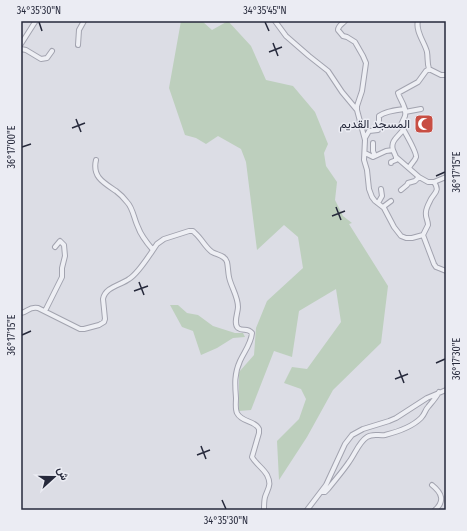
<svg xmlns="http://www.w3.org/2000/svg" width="467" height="531" viewBox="0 0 467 531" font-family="'Fira Sans Condensed',Vazirmatn,sans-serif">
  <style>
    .green { fill: #bdcfbd }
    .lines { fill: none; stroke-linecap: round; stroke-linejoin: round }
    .minor-casing { stroke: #a2a3af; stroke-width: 6 }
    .minor { stroke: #eeeff4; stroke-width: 4 }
    .ticks { fill: none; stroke: #26293b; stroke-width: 1.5 }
    .labels { text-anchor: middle; stroke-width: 3; stroke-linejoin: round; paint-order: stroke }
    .poi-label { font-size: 12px; fill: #26293b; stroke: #ebecf3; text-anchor: end }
    .neatline { fill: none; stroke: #26293b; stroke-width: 1.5 }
    .ticks-label { font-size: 10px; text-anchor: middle; fill: #26293b }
  </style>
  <rect width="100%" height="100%" fill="#dcdde5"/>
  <path class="green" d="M 181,21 L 202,21 L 212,30 L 228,21 L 251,46 L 266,80 L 293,86 L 315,112 L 328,144 L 324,153 L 326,166 L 337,182 L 335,200 L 343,216 L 352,223 L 349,224 L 388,286 L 381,343 L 333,390 L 307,437 L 279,480 L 277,441 L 299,419 L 306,399 L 301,389 L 284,383 L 292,367 L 307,369 L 341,322 L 336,289 L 299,311 L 292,357 L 274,351 L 251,410 L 239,411 L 239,372 L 254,355 L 256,328 L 267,301 L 303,268 L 298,237 L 284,225 L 257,250 L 246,162 L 241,149 L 218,136 L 206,144 L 196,138 L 185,135 L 169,88 Z
    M 170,305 L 178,305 L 187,313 L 198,315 L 213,326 L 235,333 L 243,333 L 245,337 L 233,338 L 217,348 L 201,355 L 193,331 L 182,327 Z"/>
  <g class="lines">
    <defs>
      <path id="minor" d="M 275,21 L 286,36 L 309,56 L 328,71 L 342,92 L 357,110 L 365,140 L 364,160 L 367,170 L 369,189 L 372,197 L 375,201 L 384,208 L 394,227 L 401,236 L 406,238 L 412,238 L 423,235
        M 345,21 C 342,24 338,26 338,30 L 343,36 L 347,37 L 355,42 L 363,56 L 366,63 L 362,91 L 357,106 L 357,110
        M 418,21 C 415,31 425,43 427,52 C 428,58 427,63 429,69
        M 21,44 L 35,22 L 36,21
        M 78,45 L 79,30 L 84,21
        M 21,49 L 26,50 L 41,59 L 47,58 L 52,51
        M 405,112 L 421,109
        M 365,138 L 369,131 L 378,130 L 379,123 L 379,116 C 386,111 396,110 405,109
        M 373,143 L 373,151 L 375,156
        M 393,150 C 390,141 398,137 403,130
        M 365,153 L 373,157 L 386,151 L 393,150 L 396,157 L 419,177 L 428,182 L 434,182
        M 96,160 C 92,177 104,183 116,191 C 120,194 124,198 127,202 C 133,208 134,219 138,227 C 141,236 147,243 153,250
        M 391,163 L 391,162 L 396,160 L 396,157
        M 409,168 C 411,163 415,161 416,157 C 417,152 404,131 401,125 C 402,122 404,119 405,116 C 407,107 400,100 398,93 L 418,82 L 426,71 L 429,69 L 441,75 L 446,75
        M 446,177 L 434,182 C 440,191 435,192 431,199 C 429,203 426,208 426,212 C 425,217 428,220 428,225 L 423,235 L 434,264 L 436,267 L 446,271
        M 401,190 L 407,185 L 408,183 L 415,181 L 419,177
        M 378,203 L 382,196 L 381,189
        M 383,207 L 391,201
        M 45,311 L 62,277 L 62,268 L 65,256 L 64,245 L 60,241 L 55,247
        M 21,313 C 28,312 29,306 38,308 L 80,329 L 84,329 L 99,325 L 104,322 L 105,319 L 103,299 C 105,287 121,285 129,279 C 139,273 150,254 157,244 L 164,239 L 189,231 L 193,231 L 195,233 C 202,239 205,247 212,252 C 217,255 225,255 227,262 C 228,266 228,272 229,277 C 231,287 238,296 238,307 C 238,313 233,323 238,328 C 243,332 247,327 252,333 C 251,344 244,352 240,361 C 234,374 235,385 236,398 C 236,403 235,409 237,413 C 242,423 255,420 259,429 L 259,433 L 252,457 C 256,464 263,468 267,475 C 272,485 268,488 265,497 C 264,501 264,506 264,510
        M 432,485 C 442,493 445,501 435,510
        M 321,492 L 325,492 L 328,489 C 335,480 343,471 349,462 C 355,454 359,442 367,437 C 373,433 379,436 385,435 C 397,432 413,426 421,418 C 425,414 425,410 428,407 C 432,402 436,398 439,392
        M 307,510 L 326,485 L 345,444 L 352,435 L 363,429 L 389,421 L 396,418 L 427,398 L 446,390"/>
    </defs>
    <use href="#minor" class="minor-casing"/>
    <use href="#minor" class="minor"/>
  </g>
  <path class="ticks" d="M 39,22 L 42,31M 265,22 L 269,31M 273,43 L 278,56M 269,52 L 282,47M 76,119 L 81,132M 72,128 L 85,123M 22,147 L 31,144M 436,176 L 445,172M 336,207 L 341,220M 332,216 L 345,211M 139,282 L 144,295M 134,291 L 148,286M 22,335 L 31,331M 436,363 L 445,359M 399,370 L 404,383M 395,379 L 408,374M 201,446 L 206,459M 197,455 L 210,450M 222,500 L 226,509"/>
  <defs>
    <symbol id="mosque-square" viewBox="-11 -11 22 22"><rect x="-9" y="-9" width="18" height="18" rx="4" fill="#c84e43" stroke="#ebecf3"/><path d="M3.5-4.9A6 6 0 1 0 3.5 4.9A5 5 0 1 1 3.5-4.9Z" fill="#fff"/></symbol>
  </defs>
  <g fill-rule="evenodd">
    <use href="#mosque-square" x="413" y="113" width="22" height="22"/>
  </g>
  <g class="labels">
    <g class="poi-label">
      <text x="410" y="128">المسجد القديم</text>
    </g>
  </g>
  <rect width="467" height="531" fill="none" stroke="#ebecf3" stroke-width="44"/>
  <g transform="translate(54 477) rotate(69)" stroke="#ebecf3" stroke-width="3" paint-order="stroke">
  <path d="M0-3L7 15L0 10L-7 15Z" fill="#26293b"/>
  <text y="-6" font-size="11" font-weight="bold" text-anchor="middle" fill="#26293b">ش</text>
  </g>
  <rect x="22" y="22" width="423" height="487" class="neatline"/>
  <g class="ticks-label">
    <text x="39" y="14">34°35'30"N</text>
    <text x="265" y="14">34°35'45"N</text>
    <text transform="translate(11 147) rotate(-90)" y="4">36°17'00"E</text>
    <text transform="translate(456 172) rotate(-90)" y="4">36°17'15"E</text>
    <text transform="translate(11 335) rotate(-90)" y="4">36°17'15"E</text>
    <text transform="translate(456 359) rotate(-90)" y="4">36°17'30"E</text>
    <text x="226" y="524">34°35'30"N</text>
  </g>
</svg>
